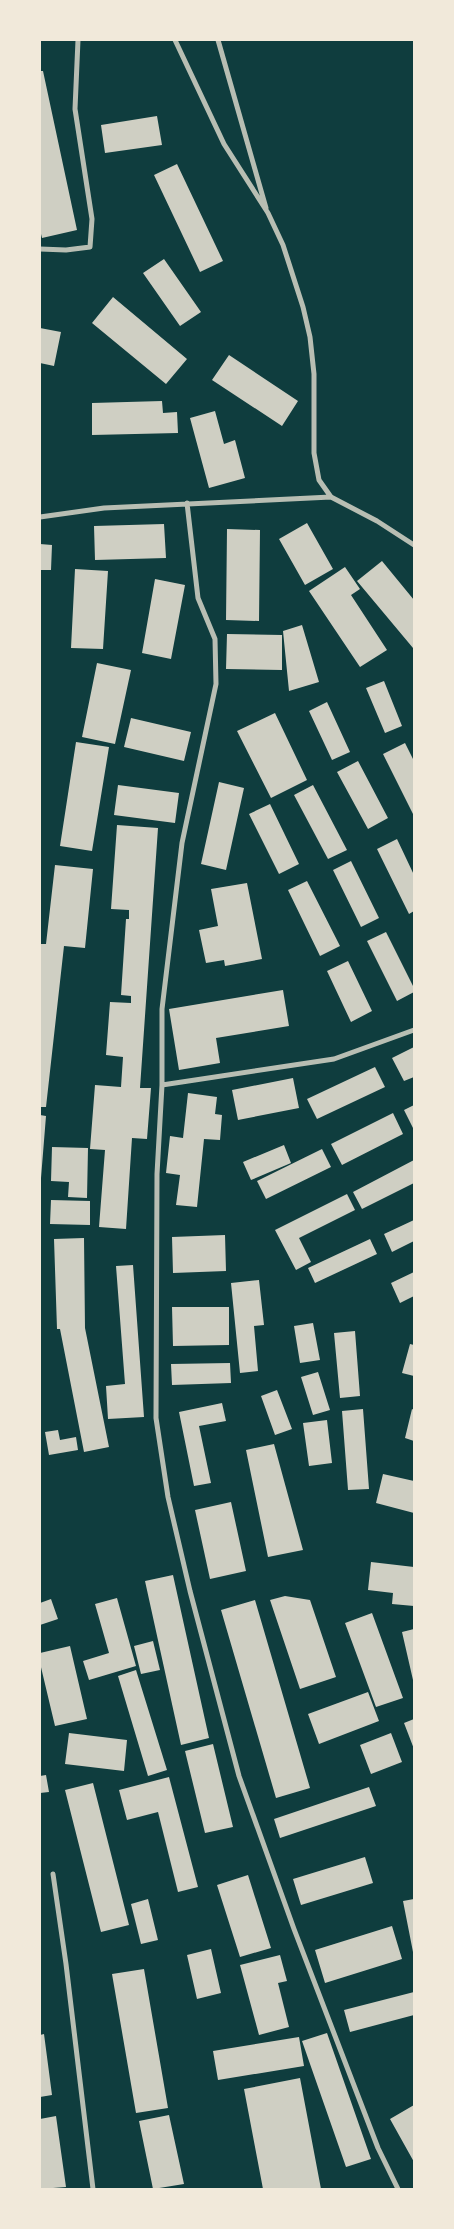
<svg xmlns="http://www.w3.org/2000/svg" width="454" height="2229" viewBox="0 0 454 2229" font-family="'Nunito Sans',sans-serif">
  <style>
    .building { fill: #cfcfc3 }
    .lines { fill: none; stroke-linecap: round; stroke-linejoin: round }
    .minor { stroke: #b8beb3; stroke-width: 5 }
  </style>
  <rect width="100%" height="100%" fill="#0f3d3e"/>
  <path class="building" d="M 40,71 L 43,71 L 77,230 L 42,238 L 40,230 Z
    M 157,116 L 162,145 L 105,153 L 101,125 Z
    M 177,164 L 223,261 L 200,272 L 154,175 Z
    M 164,259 L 201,312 L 180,326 L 143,273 Z
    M 113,297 L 187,359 L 166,384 L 92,323 Z
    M 40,328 L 61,332 L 54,366 L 40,363 Z
    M 229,355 L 298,401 L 282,426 L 212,380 Z
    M 162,401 L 163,413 L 177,412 L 178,433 L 92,435 L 92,403 Z
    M 215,411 L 224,444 L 235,440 L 245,478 L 209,488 L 190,418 Z
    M 307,523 L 333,569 L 305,585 L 279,539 Z
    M 164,524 L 166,558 L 95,560 L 94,526 Z
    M 227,529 L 260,530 L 259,621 L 226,620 Z
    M 40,544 L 52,545 L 51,570 L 40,570 Z
    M 382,561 L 414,600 L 413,648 L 357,581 Z
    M 345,567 L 360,589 L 351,595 L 387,650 L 360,667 L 309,591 Z
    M 75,569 L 108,571 L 103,649 L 71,648 Z
    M 155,579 L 185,585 L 171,659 L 142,653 Z
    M 302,625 L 319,682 L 289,691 L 283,631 Z
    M 227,634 L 282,635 L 282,670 L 226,669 Z
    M 97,663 L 131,670 L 115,744 L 82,737 Z
    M 384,681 L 402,726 L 385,733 L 366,688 Z
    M 327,702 L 350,752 L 332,760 L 309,711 Z
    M 275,713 L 307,780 L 271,798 L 237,731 Z
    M 131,718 L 191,732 L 184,761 L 124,747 Z
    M 76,742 L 109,747 L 92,851 L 60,846 Z
    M 405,743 L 414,761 L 414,816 L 383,754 Z
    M 358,761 L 388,818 L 368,829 L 337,772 Z
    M 219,782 L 244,788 L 226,870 L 201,864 Z
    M 118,785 L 179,793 L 175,823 L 114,815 Z
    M 313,785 L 347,850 L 328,859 L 294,795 Z
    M 270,804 L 299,864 L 279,874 L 249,814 Z
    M 117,825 L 158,828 L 140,1088 L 151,1088 L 147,1139 L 132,1138 L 126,1229 L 99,1227 L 105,1150 L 90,1149 L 95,1085 L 121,1087 L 123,1057 L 106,1055 L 110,1002 L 131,1003 L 131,996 L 121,995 L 126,919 L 129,919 L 129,910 L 111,909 Z
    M 397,839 L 414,875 L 414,911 L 409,914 L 377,849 Z
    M 351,861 L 379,918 L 361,927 L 333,870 Z
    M 55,865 L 93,869 L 85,948 L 64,946 L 46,1107 L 40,1107 L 40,944 L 46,944 Z
    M 307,881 L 340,946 L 320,956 L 288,890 Z
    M 247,883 L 262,959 L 225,966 L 224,960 L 206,963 L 199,930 L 218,926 L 211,889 Z
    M 386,932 L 414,988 L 414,992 L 397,1001 L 367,941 Z
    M 348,961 L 372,1011 L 351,1022 L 327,971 Z
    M 283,990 L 289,1026 L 216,1038 L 220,1063 L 179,1070 L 169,1009 Z
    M 414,1047 L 414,1077 L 404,1081 L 392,1058 Z
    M 375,1067 L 385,1087 L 317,1119 L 307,1099 Z
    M 293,1078 L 299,1108 L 238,1120 L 232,1090 Z
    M 188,1093 L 217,1097 L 215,1114 L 222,1115 L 220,1140 L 204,1139 L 197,1207 L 176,1205 L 180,1175 L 166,1173 L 170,1136 L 183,1138 Z
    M 414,1105 L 414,1130 L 404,1110 Z
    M 393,1113 L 403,1134 L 342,1165 L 331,1144 Z
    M 40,1115 L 46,1116 L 41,1178 L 40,1178 Z
    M 284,1145 L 291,1163 L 251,1180 L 243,1162 Z
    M 52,1147 L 88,1148 L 87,1198 L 68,1197 L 69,1182 L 51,1181 Z
    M 322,1149 L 331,1167 L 266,1199 L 257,1181 Z
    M 414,1160 L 414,1183 L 362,1209 L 353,1192 Z
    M 347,1194 L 355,1210 L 299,1238 L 311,1262 L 296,1270 L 275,1230 Z
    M 51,1200 L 90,1201 L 90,1225 L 50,1224 Z
    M 414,1220 L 414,1241 L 392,1252 L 384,1234 Z
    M 225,1235 L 226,1271 L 173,1273 L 172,1237 Z
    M 84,1238 L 85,1328 L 109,1447 L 84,1452 L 60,1329 L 57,1329 L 54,1239 Z
    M 370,1239 L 377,1254 L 315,1283 L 308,1268 Z
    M 133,1265 L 144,1417 L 108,1419 L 106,1386 L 125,1384 L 116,1266 Z
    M 414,1272 L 414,1296 L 400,1303 L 391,1283 Z
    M 259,1280 L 264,1325 L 254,1326 L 258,1371 L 240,1373 L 231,1283 Z
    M 172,1307 L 229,1307 L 229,1345 L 173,1346 Z
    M 313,1323 L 320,1360 L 300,1363 L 294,1326 Z
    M 355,1331 L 360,1396 L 340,1398 L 334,1333 Z
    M 410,1344 L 414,1345 L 414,1376 L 402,1373 Z
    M 230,1363 L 231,1383 L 172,1385 L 171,1364 Z
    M 318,1372 L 330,1410 L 313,1415 L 301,1377 Z
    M 277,1390 L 292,1429 L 275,1435 L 261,1396 Z
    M 222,1403 L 226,1421 L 199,1426 L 211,1483 L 194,1486 L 179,1412 Z
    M 363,1409 L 369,1489 L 348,1490 L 342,1411 Z
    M 412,1409 L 414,1410 L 414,1441 L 405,1438 Z
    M 327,1420 L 332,1463 L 309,1466 L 303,1423 Z
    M 58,1430 L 60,1440 L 76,1437 L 78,1450 L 49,1455 L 45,1432 Z
    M 274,1444 L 303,1550 L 268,1557 L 246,1450 Z
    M 383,1474 L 414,1481 L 414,1513 L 376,1503 Z
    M 231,1502 L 246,1571 L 210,1579 L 195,1510 Z
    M 371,1562 L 414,1567 L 414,1606 L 392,1604 L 393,1593 L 368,1590 Z
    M 173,1575 L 209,1738 L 181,1745 L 145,1581 Z
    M 285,1596 L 310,1600 L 336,1677 L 300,1689 L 270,1600 Z
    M 117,1598 L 136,1666 L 89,1680 L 83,1661 L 109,1653 L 95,1604 Z
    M 51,1599 L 58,1619 L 40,1625 L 40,1603 Z
    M 255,1600 L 310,1788 L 276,1798 L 221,1610 Z
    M 372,1613 L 403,1698 L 376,1707 L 345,1623 Z
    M 414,1629 L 414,1680 L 413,1680 L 402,1632 Z
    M 153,1641 L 160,1670 L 141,1674 L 134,1646 Z
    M 70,1646 L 87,1719 L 55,1726 L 40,1663 L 40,1653 Z
    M 136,1670 L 167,1770 L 148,1776 L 118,1676 Z
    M 368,1692 L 379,1721 L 319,1744 L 308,1714 Z
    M 414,1719 L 414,1749 L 404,1723 Z
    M 69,1733 L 127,1740 L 124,1771 L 65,1764 Z
    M 391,1733 L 402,1762 L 371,1774 L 360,1745 Z
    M 213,1744 L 233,1827 L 205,1833 L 185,1751 Z
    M 46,1775 L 49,1792 L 40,1793 L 40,1776 Z
    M 169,1777 L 198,1887 L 178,1892 L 158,1812 L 127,1820 L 119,1790 Z
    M 93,1783 L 129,1925 L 101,1932 L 65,1790 Z
    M 369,1787 L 376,1806 L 280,1838 L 274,1819 Z
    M 365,1857 L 373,1883 L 301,1905 L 293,1879 Z
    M 248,1875 L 271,1948 L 240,1957 L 217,1885 Z
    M 148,1899 L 158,1940 L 141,1944 L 131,1904 Z
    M 414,1899 L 414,1952 L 413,1952 L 403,1901 Z
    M 392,1926 L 402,1959 L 325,1983 L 315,1950 Z
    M 211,1949 L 221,1993 L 197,1999 L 187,1955 Z
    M 280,1955 L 287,1981 L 278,1983 L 289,2027 L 259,2035 L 240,1965 Z
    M 144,1969 L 168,2108 L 136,2113 L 112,1974 Z
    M 414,1992 L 414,2015 L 350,2032 L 344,2010 Z
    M 327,2033 L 371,2159 L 346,2167 L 302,2041 Z
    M 44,2034 L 52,2095 L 40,2097 L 40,2035 Z
    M 299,2037 L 304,2066 L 218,2080 L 213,2051 Z
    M 300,2078 L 321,2189 L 263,2189 L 244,2089 Z
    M 414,2105 L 414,2162 L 390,2119 Z
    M 169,2115 L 184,2184 L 153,2189 L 139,2121 Z
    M 56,2116 L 66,2187 L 40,2189 L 40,2119 Z"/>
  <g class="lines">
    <path class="minor" d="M 175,40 L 224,144 L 268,213 L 283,245 L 303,307 L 310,337 L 314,374 L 314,453 L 319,480 L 331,497 L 377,521 L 414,545
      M 218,40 L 266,208
      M 40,249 L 66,250 L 90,247 L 92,219 L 75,109 L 78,40
      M 187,503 L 198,598 L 215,639 L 216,684 L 182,843 L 162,1009 L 162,1085 L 157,1174 L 156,1418 L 168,1497 L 190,1591 L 239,1776 L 294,1929 L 378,2148 L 398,2189
      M 40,517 L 104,508 L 331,497
      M 162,1085 L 334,1059 L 414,1030
      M 53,1874 L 66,1964 L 93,2189"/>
  </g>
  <rect width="454" height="2229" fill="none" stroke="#f1e9da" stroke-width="82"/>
</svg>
